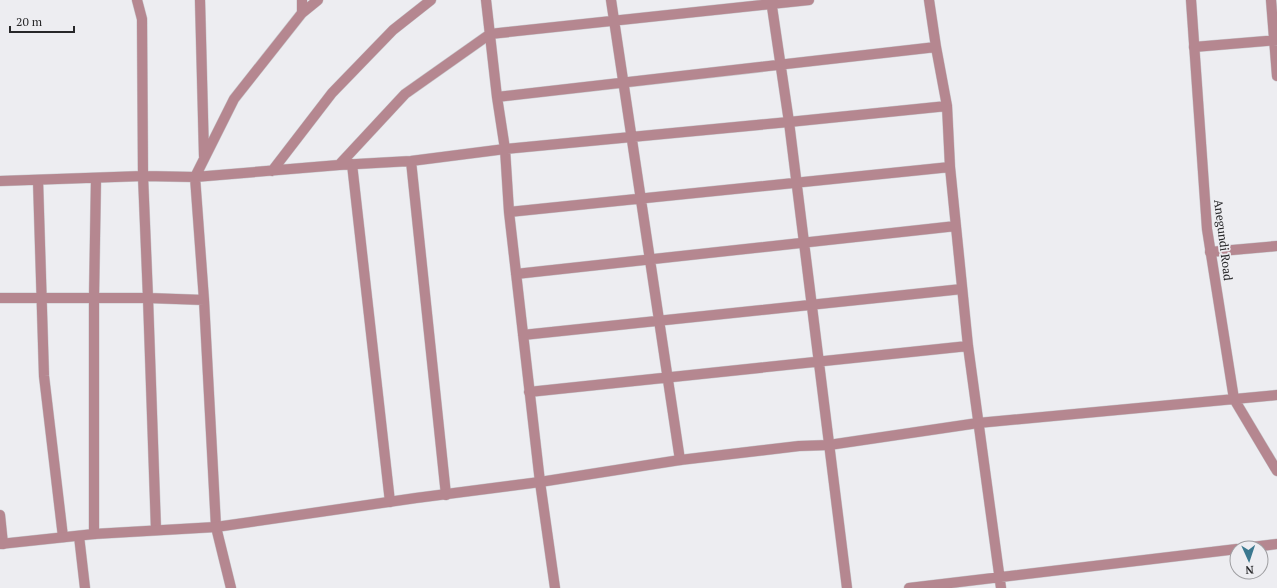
<svg xmlns="http://www.w3.org/2000/svg" width="1277" height="588" viewBox="0 0 1277 588" font-family="'PT Serif',serif">
  <style>
    .lines { fill: none; stroke-linecap: round; stroke-linejoin: round }
    .minor-casing { stroke: #c9c9cd; stroke-width: 11 }
    .tertiary-casing { stroke: #c9c9cd; stroke-width: 11 }
    .minor { stroke: #b58790; stroke-width: 10 }
    .tertiary { stroke: #b58790; stroke-width: 10 }
    .labels { text-anchor: middle; stroke-width: 3.5; stroke-linejoin: round; paint-order: stroke }
    .street-label { font-size: 12px; fill: #272729; stroke: #ededf1 }
  </style>
  <rect width="100%" height="100%" fill="#ededf1"/>
  <g class="lines">
    <defs>
      <path id="minor" d="M 137,0 L 142,19 L 143,176 L 148,298 L 156,530
        M 200,0 L 204,156
        M 302,0 L 302,13
        M 486,0 L 497,97 L 505,149 L 509,212 L 540,482
        M 611,0 L 680,460
        M 771,0 L 789,122 L 847,588
        M 929,0 L 936,47 L 947,106 L 950,167 L 968,346 L 1001,588
        M 1271,0 L 1277,76
        M 1194,47 L 1277,40
        M 497,97 L 936,47
        M 411,161 L 446,495
        M 352,164 L 390,502
        M 339,165 L 405,94 L 490,34 L 809,0
        M 272,171 L 332,93 L 393,30 L 431,0
        M 38,180 L 44,376 L 63,537
        M 0,181 L 143,176 L 195,177 L 339,165 L 411,161 L 505,149 L 789,122 L 947,106
        M 509,212 L 950,167
        M 1210,252 L 1277,246
        M 516,274 L 956,226
        M 0,298 L 148,298 L 204,300
        M 523,335 L 962,289
        M 529,392 L 968,346
        M 0,515 L 3,544
        M 94,534 L 94,298 L 96,178
        M 79,536 L 85,588
        M 1244,548 L 1277,544
        M 231,588 L 216,527 L 204,300 L 195,177 L 234,99 L 302,13 L 318,0
        M 909,588 L 1237,549"/>
      <path id="tertiary" d="M 1191,0 L 1207,229 L 1234,399 L 1277,471
        M 540,482 L 555,588
        M 0,544 L 94,534 L 216,527 L 416,498 L 540,482 L 680,460 L 799,446 L 829,445 L 978,423 L 1277,395"/>
    </defs>
    <use href="#minor" class="minor-casing"/>
    <use href="#tertiary" class="tertiary-casing"/>
    <use href="#minor" class="minor"/>
    <use href="#tertiary" class="tertiary"/>
  </g>
  <g class="labels">
    <g class="street-label">
      <text transform="translate(1223 240) rotate(83)" y="4">Anegundi Road</text>
    </g>
  </g>
  <g transform="translate(1249 560) rotate(177)"><circle r="19" fill="#ededf1" stroke="#9e9ea1"/>
  <path d="M0-3L7 15L0 10L-7 15Z" fill="#3b788f"/>
  <text y="-6" font-size="11" font-weight="bold" text-anchor="middle" fill="#272729">N</text>
  </g>
  <path d="M10 26v6h64v-6" fill="none" stroke="#272729" stroke-width="2"/>
  <text x="16" y="26" font-size="12" fill="#272729" stroke="#ededf1" stroke-width="3" paint-order="stroke">20 m</text>
</svg>
